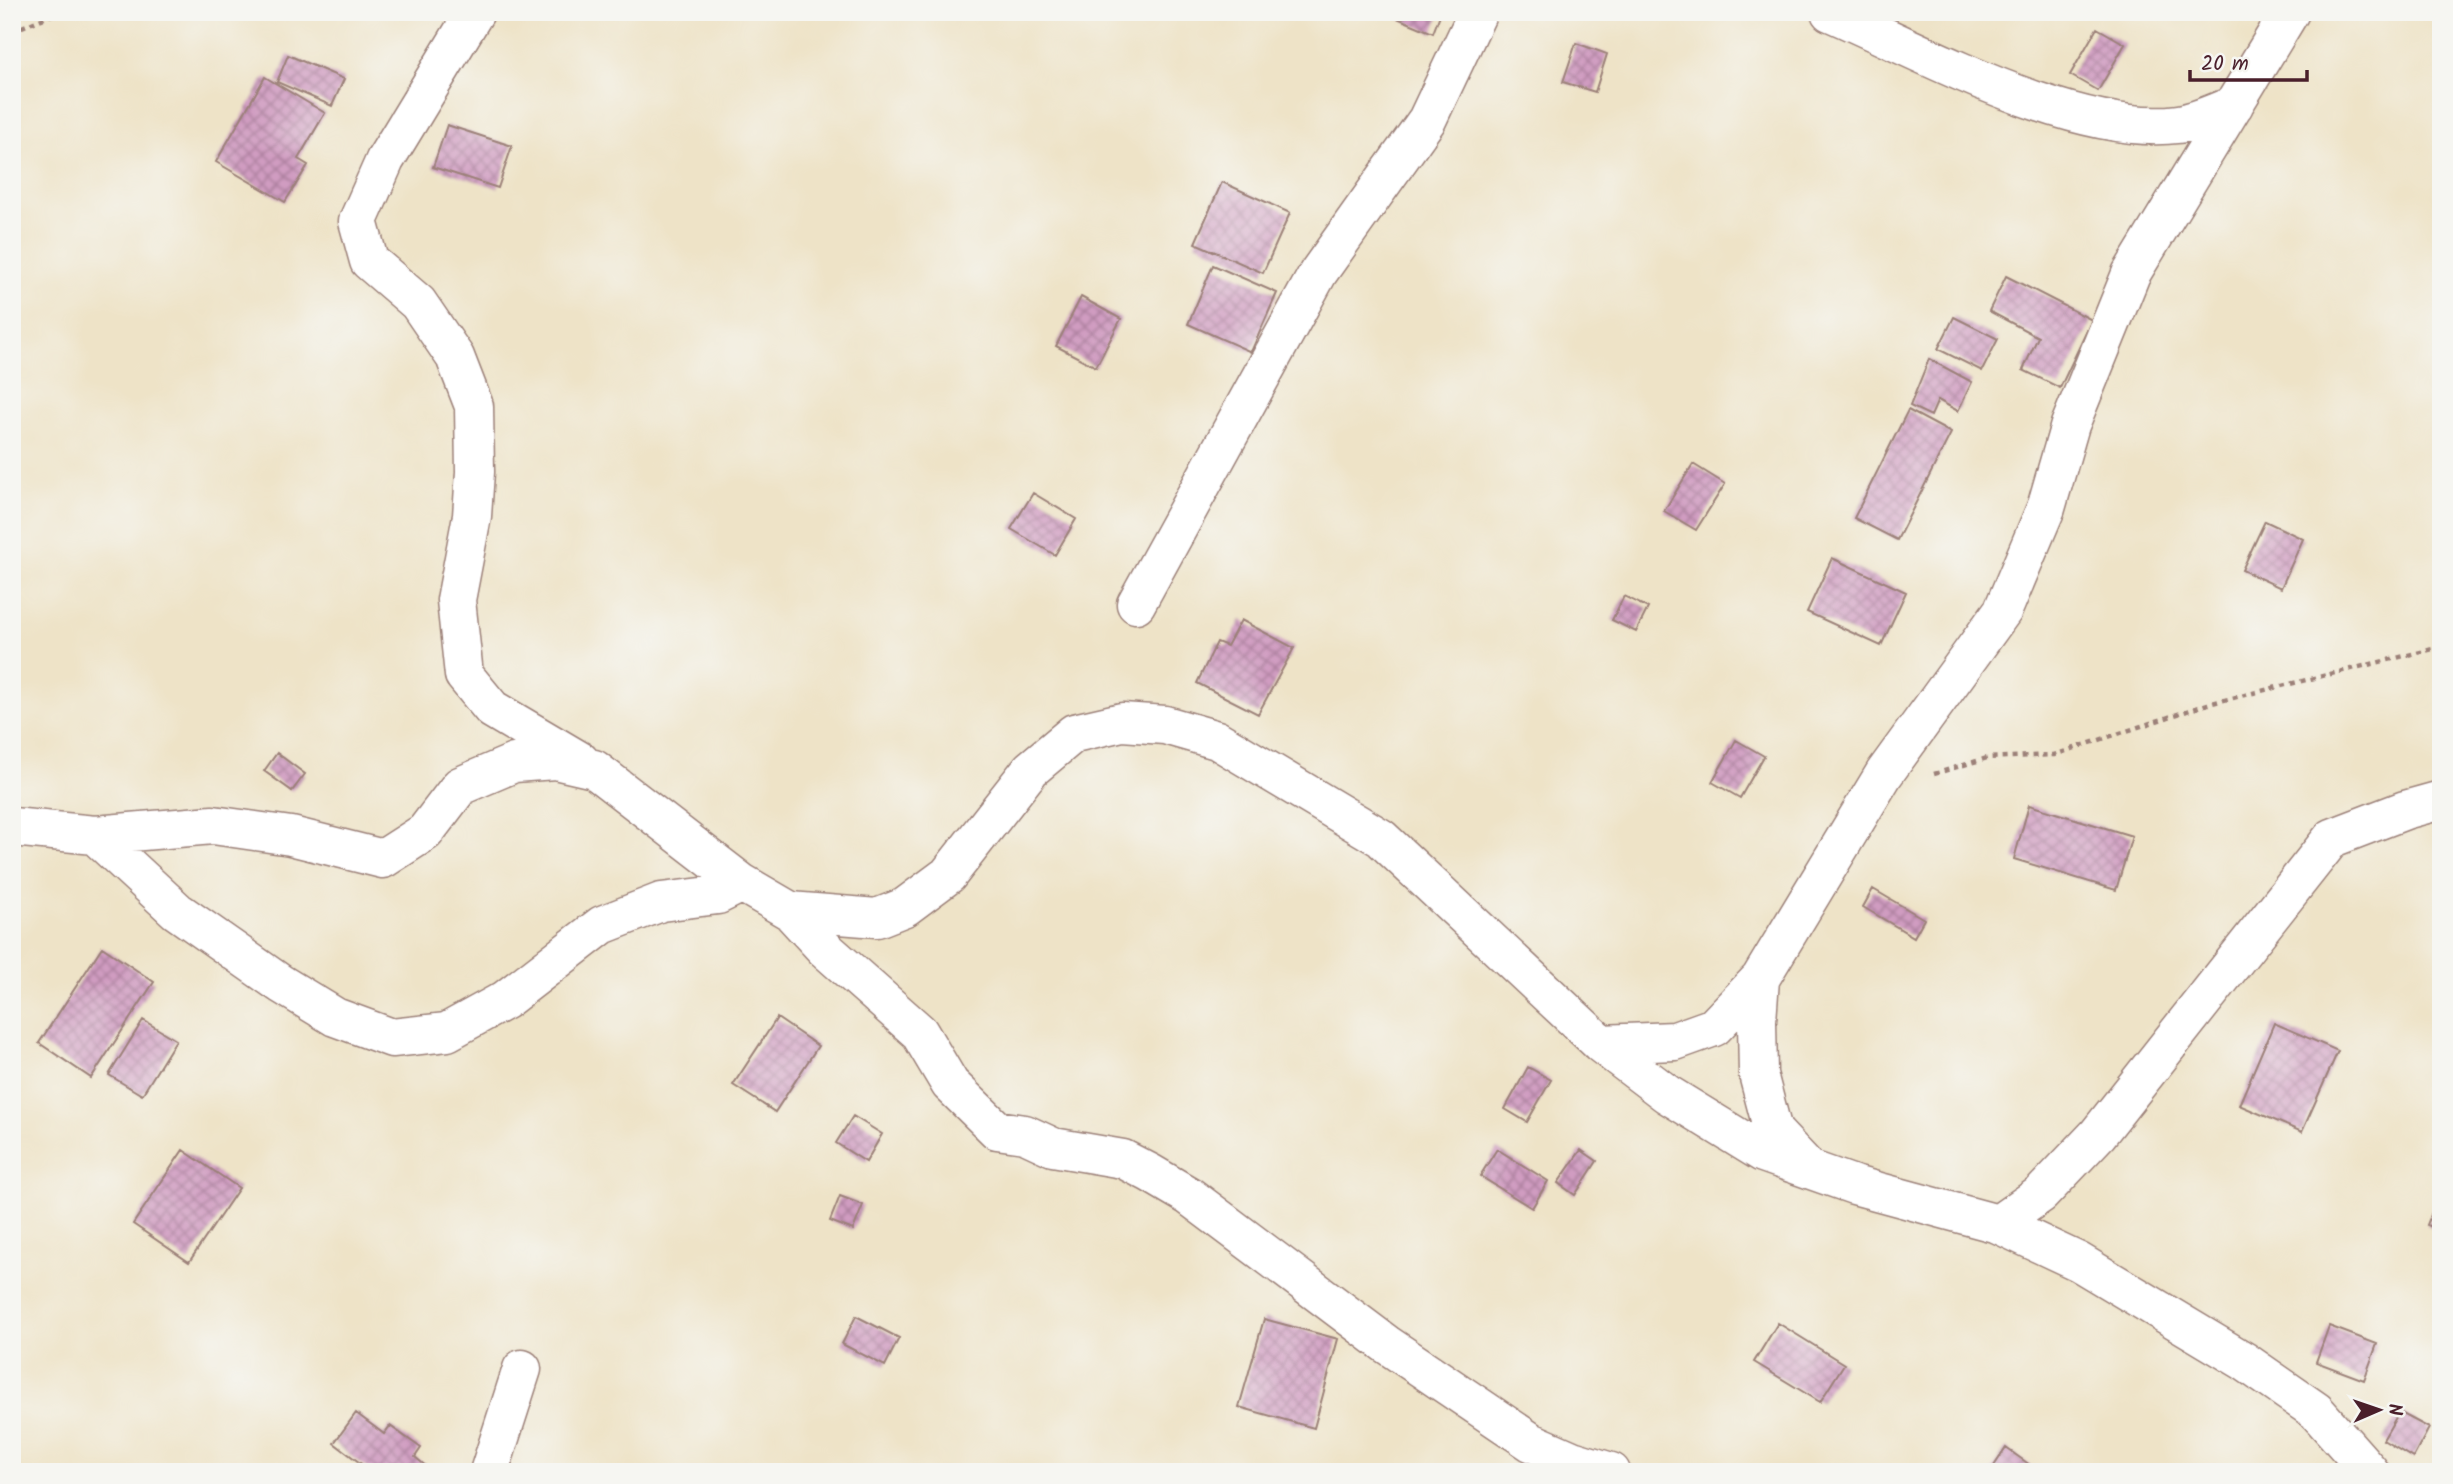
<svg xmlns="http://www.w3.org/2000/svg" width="2453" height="1484" viewBox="0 0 2453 1484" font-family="Kalam,sans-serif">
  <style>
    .building { fill: url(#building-cross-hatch) }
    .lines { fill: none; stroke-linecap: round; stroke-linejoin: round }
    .minor-casing { stroke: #9c8179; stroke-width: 41 }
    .path { stroke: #9c8179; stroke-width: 4.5; stroke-dasharray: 5 5; stroke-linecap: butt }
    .minor { stroke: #fff; stroke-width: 38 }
  </style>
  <defs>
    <pattern id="building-cross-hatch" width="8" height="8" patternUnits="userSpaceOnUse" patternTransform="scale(1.75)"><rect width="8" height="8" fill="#d09cc1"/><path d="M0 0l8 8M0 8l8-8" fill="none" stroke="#ab7f9d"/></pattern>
  </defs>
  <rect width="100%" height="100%" fill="#f6f6f2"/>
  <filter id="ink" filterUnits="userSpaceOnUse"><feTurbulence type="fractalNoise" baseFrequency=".0143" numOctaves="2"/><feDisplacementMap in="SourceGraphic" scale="14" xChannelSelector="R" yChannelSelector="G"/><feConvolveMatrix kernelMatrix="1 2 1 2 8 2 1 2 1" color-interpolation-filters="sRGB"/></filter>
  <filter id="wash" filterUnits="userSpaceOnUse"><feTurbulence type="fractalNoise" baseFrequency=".00686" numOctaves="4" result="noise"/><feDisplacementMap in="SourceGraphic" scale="28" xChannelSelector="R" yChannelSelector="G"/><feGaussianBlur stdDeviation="1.57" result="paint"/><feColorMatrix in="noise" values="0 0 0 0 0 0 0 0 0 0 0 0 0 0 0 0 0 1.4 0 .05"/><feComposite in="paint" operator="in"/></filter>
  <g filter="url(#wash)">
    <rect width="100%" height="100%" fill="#eee3c7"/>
    <g id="blocks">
      <path class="building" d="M 1392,12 L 1441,12 L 1433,33 L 1390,15 Z
        M 2097,28 L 2125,44 L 2098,91 L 2070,75 Z
        M 1576,43 L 1607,54 L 1595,92 L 1563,82 Z
        M 288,55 L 344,79 L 332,106 L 277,82 Z
        M 265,77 L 325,113 L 298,159 L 308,165 L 285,202 L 216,162 Z
        M 447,125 L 512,146 L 498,188 L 433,167 Z
        M 1222,182 L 1290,213 L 1263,273 L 1195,243 Z
        M 1213,265 L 1277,293 L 1251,352 L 1188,324 Z
        M 2006,276 L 2092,320 L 2060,388 L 2023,370 L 2038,337 L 1989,311 Z
        M 1081,297 L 1121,319 L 1096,367 L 1056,346 Z
        M 1954,317 L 1998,339 L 1982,371 L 1938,349 Z
        M 1929,359 L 1972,382 L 1958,411 L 1938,400 L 1931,416 L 1910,406 Z
        M 1908,410 L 1951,433 L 1897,540 L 1854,518 Z
        M 1693,464 L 1725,484 L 1696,530 L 1664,511 Z
        M 1033,493 L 1076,519 L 1055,555 L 1011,529 Z
        M 2265,521 L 2303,539 L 2281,588 L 2242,570 Z
        M 1832,558 L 1906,592 L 1881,646 L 1807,612 Z
        M 1624,596 L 1648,608 L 1636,632 L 1612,620 Z
        M 1241,620 L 1294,648 L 1258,714 L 1197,683 L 1217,642 L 1227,646 Z
        M 1736,740 L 1764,756 L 1740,798 L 1712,782 Z
        M 277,753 L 305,774 L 292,791 L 264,771 Z
        M 2029,805 L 2132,836 L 2116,890 L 2014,859 Z
        M 1873,889 L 1924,919 L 1914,937 L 1863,907 Z
        M 102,947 L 154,982 L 91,1078 L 39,1043 Z
        M 777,1018 L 818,1046 L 775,1112 L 733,1085 Z
        M 143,1020 L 176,1040 L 142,1095 L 109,1075 Z
        M 2274,1023 L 2338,1051 L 2302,1132 L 2239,1105 Z
        M 1528,1067 L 1551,1080 L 1527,1122 L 1505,1109 Z
        M 853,1116 L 882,1134 L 866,1162 L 836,1143 Z
        M 1497,1149 L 1548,1181 L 1532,1208 L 1480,1176 Z
        M 183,1150 L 239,1188 L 189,1262 L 133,1224 Z
        M 1581,1150 L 1597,1161 L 1575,1195 L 1558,1183 Z
        M 840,1196 L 863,1205 L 853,1230 L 830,1221 Z
        M 2436,1202 L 2441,1204 L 2441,1230 L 2427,1225 Z
        M 856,1316 L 899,1338 L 885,1366 L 842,1344 Z
        M 1264,1319 L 1338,1339 L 1314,1428 L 1239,1407 Z
        M 1778,1323 L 1844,1364 L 1820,1402 L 1754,1362 Z
        M 2329,1326 L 2377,1344 L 2364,1380 L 2316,1362 Z
        M 2399,1412 L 2429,1428 L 2413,1458 L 2383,1440 Z
        M 356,1413 L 384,1434 L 390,1426 L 421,1448 L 415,1457 L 433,1472 L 372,1472 L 334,1443 Z
        M 2006,1448 L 2040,1472 L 1990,1472 Z"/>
    </g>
  </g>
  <g filter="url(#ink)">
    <use href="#blocks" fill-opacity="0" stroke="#9c8179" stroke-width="2"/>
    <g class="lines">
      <defs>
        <path id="minor" d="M 475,12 L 385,160 L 358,221 L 369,261 L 418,303 L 455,357 L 474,406 L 475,472 L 472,516 L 456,600 L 464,675 L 492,709 L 580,761
          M 1830,12 C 1925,53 2076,137 2178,124 C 2196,122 2216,112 2234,105
          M 1136,604 L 1318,273 L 1427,120 L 1478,12
          M 12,827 L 95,835
          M 742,883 L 718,895 L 661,902 L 602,925 L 505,1000 L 447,1032 L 392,1038 L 335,1017 L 281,984 L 177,911 L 95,835 L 213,825 L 291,836 L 383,859 L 425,832 L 460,786 L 514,763 L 555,760 L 594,769 L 742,883 L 790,911 L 877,918 L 905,907 L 948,875 L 1031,769 L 1074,733 L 1122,722 L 1165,725 L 1217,740 L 1381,838 L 1601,1044 L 1667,1094 L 1763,1153 L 1854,1185 L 1998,1224 L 2079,1262 L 2244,1361 L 2316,1411 L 2370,1472
          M 790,911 L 824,948 L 919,1032 L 950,1084 L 997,1130 L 1025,1134 L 1053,1147 L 1123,1159 L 1150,1173 L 1189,1196 L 1386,1344 L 1531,1442 L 1572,1460 L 1611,1472
          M 1760,979 L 1757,1021 L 1758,1074 L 1773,1131 L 1807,1167
          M 1601,1044 L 1675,1041 L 1714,1027 L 1760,979 L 1884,774 L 2003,610 L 2046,508 L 2070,425 L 2131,274 L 2290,12
          M 1998,1224 L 2041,1194 L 2098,1134 L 2332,838 L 2405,810 L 2441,800
          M 489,1472 L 522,1369"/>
      </defs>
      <use href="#minor" class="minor-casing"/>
      <path class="path" d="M 12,31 L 59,12
        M 1934,774 L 1987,758 L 2054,755 L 2208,704 L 2441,647"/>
      <use href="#minor" class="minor"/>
    </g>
  </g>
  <rect width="2453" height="1484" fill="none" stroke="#f6f6f2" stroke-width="42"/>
  <g transform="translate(2379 1410) rotate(88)" stroke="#f6f6f2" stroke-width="5" paint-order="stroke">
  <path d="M0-5L12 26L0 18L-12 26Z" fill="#4a1f2b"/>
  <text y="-10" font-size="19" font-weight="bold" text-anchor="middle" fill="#4a1f2b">N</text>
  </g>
  <path d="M2190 70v10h117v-10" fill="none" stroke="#4a1f2b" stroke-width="3.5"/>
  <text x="2201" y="70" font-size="21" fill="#4a1f2b" stroke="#f6f6f2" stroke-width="5" paint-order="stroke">20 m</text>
</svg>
